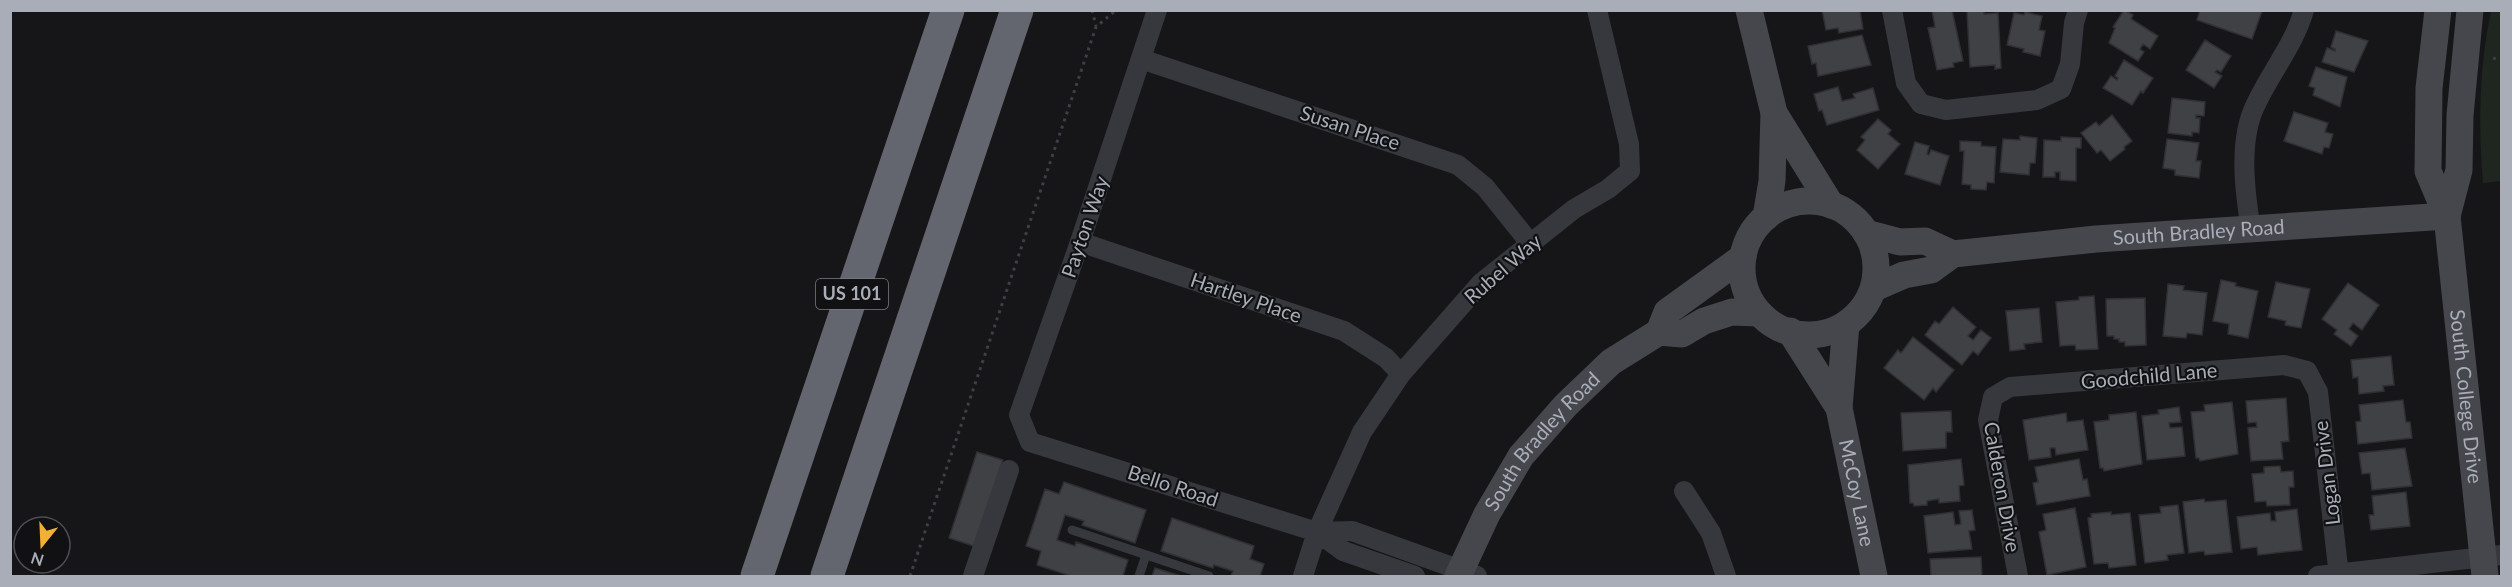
<svg xmlns="http://www.w3.org/2000/svg" width="2512" height="587" viewBox="0 0 2512 587" font-family="Lato,sans-serif">
  <style>
    .green { fill: #1e261f }
    .building { fill: #404145; stroke: #303034; stroke-width: 1.5 }
    .lines { fill: none; stroke-linecap: round; stroke-linejoin: round }
    .path { stroke: #3d3f44; stroke-width: 3; stroke-dasharray: 3 4.5; stroke-linecap: butt }
    .lane { stroke: #37383d; stroke-width: 9 }
    .street { stroke: #37383d; stroke-width: 20 }
    .secondary { stroke: #45474d; stroke-width: 27 }
    .highway { stroke: #63666e; stroke-width: 33 }
    .labels { text-anchor: middle; stroke-width: 4.5; stroke-linejoin: round; paint-order: stroke }
    .shield { fill: #111113; stroke: #7b7e86; stroke-width: 1.5 }
    .shield-label { font-size: 18px; font-weight: bold; fill: #a8adb8 }
    .street-label { font-size: 20px; fill: #a8adb8; stroke: #111113 }
  </style>
  <rect width="100%" height="100%" fill="#161618"/>
  <path class="green" d="M 2491,11 L 2501,11 L 2502,181 L 2483,183 C 2478,125 2479,67 2491,11 Z"/>
  <path class="building" d="M 1822,10 L 1860,11 L 1863,29 L 1839,33 L 1838,28 L 1826,30 Z
    M 1952,10 L 1963,61 L 1953,63 L 1954,67 L 1937,70 L 1928,28 L 1935,27 L 1932,11 Z
    M 1984,10 L 1984,14 L 1998,13 L 2001,68 L 1995,69 L 1995,65 L 1970,67 L 1967,11 Z
    M 2124,10 L 2133,15 L 2131,19 L 2158,36 L 2150,49 L 2143,44 L 2140,49 L 2144,52 L 2138,61 L 2109,43 L 2115,28 L 2113,27 Z
    M 2200,10 L 2260,10 L 2262,11 L 2252,39 L 2197,20 Z
    M 2025,12 L 2042,16 L 2039,30 L 2045,31 L 2040,56 L 2023,52 L 2024,49 L 2007,45 L 2014,13 L 2024,15 Z
    M 2336,31 L 2368,41 L 2354,72 L 2322,62 L 2327,48 L 2335,51 L 2335,49 L 2331,47 Z
    M 1862,35 L 1871,65 L 1818,76 L 1816,63 L 1812,64 L 1808,46 Z
    M 2205,40 L 2231,56 L 2221,72 L 2217,70 L 2215,72 L 2222,76 L 2214,88 L 2186,70 Z
    M 2124,60 L 2153,78 L 2143,93 L 2141,91 L 2132,105 L 2103,88 L 2111,76 L 2117,80 L 2118,78 L 2115,76 Z
    M 2316,67 L 2347,77 L 2340,107 L 2313,95 L 2315,88 L 2309,86 Z
    M 1838,87 L 1842,101 L 1855,98 L 1853,94 L 1873,88 L 1879,110 L 1827,125 L 1822,110 L 1819,111 L 1814,94 Z
    M 2172,98 L 2205,102 L 2204,116 L 2196,115 L 2196,118 L 2200,118 L 2199,133 L 2192,132 L 2192,136 L 2168,133 Z
    M 2294,112 L 2328,123 L 2325,132 L 2333,134 L 2329,148 L 2324,147 L 2322,154 L 2284,141 Z
    M 2112,115 L 2132,141 L 2124,147 L 2125,149 L 2110,161 L 2101,150 L 2097,153 L 2081,133 L 2096,122 L 2099,126 Z
    M 1878,119 L 1891,130 L 1888,134 L 1900,144 L 1878,169 L 1857,150 L 1865,140 L 1861,137 Z
    M 2020,136 L 2037,138 L 2035,163 L 2030,163 L 2029,175 L 2000,172 L 2003,139 L 2020,140 Z
    M 2061,137 L 2081,138 L 2081,148 L 2076,148 L 2076,181 L 2060,180 L 2060,172 L 2055,172 L 2055,177 L 2043,177 L 2044,140 L 2061,141 Z
    M 2167,139 L 2199,143 L 2196,161 L 2201,161 L 2199,178 L 2175,175 L 2175,170 L 2163,168 Z
    M 1960,141 L 1981,142 L 1981,146 L 1996,147 L 1994,183 L 1987,182 L 1986,190 L 1971,189 L 1971,185 L 1962,184 L 1964,151 L 1960,151 Z
    M 1915,142 L 1929,146 L 1927,154 L 1929,155 L 1931,150 L 1949,156 L 1940,185 L 1905,174 Z
    M 2221,280 L 2236,283 L 2235,286 L 2258,291 L 2248,338 L 2228,334 L 2229,324 L 2213,321 Z
    M 2276,282 L 2310,289 L 2301,328 L 2285,325 L 2286,321 L 2268,317 Z
    M 2348,283 L 2379,305 L 2362,330 L 2353,323 L 2349,329 L 2358,336 L 2351,346 L 2334,334 L 2337,330 L 2322,319 Z
    M 2168,284 L 2184,286 L 2183,290 L 2207,293 L 2202,335 L 2187,333 L 2186,338 L 2163,336 Z
    M 2094,296 L 2098,349 L 2076,350 L 2075,345 L 2060,346 L 2056,302 L 2079,300 L 2079,297 Z
    M 2145,298 L 2146,345 L 2125,346 L 2125,342 L 2119,342 L 2119,339 L 2114,339 L 2114,336 L 2107,336 L 2106,299 Z
    M 1953,307 L 1976,327 L 1968,336 L 1973,340 L 1981,330 L 1991,338 L 1978,355 L 1973,351 L 1962,365 L 1925,335 L 1935,321 L 1939,324 Z
    M 2039,308 L 2042,342 L 2024,344 L 2025,349 L 2010,351 L 2006,311 Z
    M 1913,337 L 1954,370 L 1936,392 L 1933,388 L 1924,400 L 1884,368 L 1898,350 L 1901,353 Z
    M 2391,356 L 2394,385 L 2383,386 L 2384,391 L 2359,394 L 2358,377 L 2353,378 L 2351,360 Z
    M 2286,398 L 2289,441 L 2281,442 L 2283,459 L 2251,461 L 2248,428 L 2257,427 L 2256,422 L 2248,423 L 2246,401 Z
    M 2403,400 L 2406,422 L 2410,422 L 2412,438 L 2358,444 L 2356,422 L 2361,421 L 2359,405 Z
    M 2232,402 L 2238,454 L 2200,461 L 2199,458 L 2196,458 L 2191,412 L 2205,411 L 2204,405 Z
    M 2179,407 L 2181,422 L 2169,423 L 2170,428 L 2182,427 L 2185,456 L 2147,460 L 2142,416 L 2159,414 L 2158,410 Z
    M 1951,411 L 1952,432 L 1946,432 L 1946,448 L 1903,451 L 1901,413 Z
    M 2136,412 L 2142,464 L 2104,471 L 2103,468 L 2100,468 L 2094,422 L 2109,420 L 2109,415 Z
    M 2066,413 L 2067,422 L 2083,420 L 2088,450 L 2056,455 L 2055,448 L 2050,448 L 2051,457 L 2029,460 L 2023,420 Z
    M 2405,448 L 2412,486 L 2372,490 L 2370,473 L 2362,474 L 2359,453 Z
    M 977,452 L 1003,460 L 974,546 L 949,538 Z
    M 1961,459 L 1964,485 L 1959,486 L 1960,501 L 1939,503 L 1939,499 L 1927,501 L 1927,505 L 1914,506 L 1913,503 L 1910,503 L 1908,465 Z
    M 2079,459 L 2083,480 L 2087,479 L 2090,496 L 2037,505 L 2033,483 L 2038,482 L 2035,467 Z
    M 2280,466 L 2281,472 L 2293,471 L 2294,487 L 2289,487 L 2290,505 L 2267,506 L 2266,501 L 2255,502 L 2252,474 L 2264,473 L 2264,467 Z
    M 1064,482 L 1146,510 L 1135,543 L 1082,525 L 1084,521 L 1065,515 L 1057,540 L 1075,546 L 1076,542 L 1128,560 L 1123,576 L 1071,576 L 1037,565 L 1041,551 L 1026,546 L 1045,489 L 1059,494 Z
    M 2406,492 L 2410,526 L 2371,530 L 2369,515 L 2374,515 L 2372,496 Z
    M 2204,499 L 2205,502 L 2226,500 L 2232,552 L 2205,555 L 2204,551 L 2189,553 L 2183,502 Z
    M 2178,505 L 2184,553 L 2167,555 L 2168,560 L 2145,563 L 2139,515 L 2161,513 L 2160,507 Z
    M 2075,508 L 2086,567 L 2047,575 L 2039,532 L 2046,530 L 2043,514 Z
    M 2297,509 L 2302,550 L 2258,555 L 2257,547 L 2241,549 L 2237,517 L 2270,513 L 2271,521 L 2276,521 L 2275,512 Z
    M 1972,510 L 1975,530 L 1969,531 L 1972,549 L 1928,553 L 1924,516 L 1953,512 L 1955,525 L 1961,524 L 1959,511 Z
    M 2111,512 L 2111,515 L 2130,513 L 2136,565 L 2109,568 L 2108,563 L 2094,564 L 2088,518 L 2092,517 L 2091,514 Z
    M 1172,518 L 1254,546 L 1250,559 L 1264,564 L 1260,576 L 1231,576 L 1233,571 L 1214,565 L 1213,568 L 1161,551 Z
    M 1981,557 L 1982,576 L 1931,576 L 1930,559 Z
    M 1155,568 L 1181,576 L 1152,576 Z"/>
  <g class="lines">
    <path class="path" d="M 1092,10 L 1096,26
      M 2493,58 L 2502,61
      M 910,576 L 1096,27 L 1116,10"/>
    <path class="lane" d="M 1072,530 L 1209,576
      M 1139,576 L 1146,555"/>
    <path class="street" d="M 1157,10 L 1080,242 L 1019,415 L 1030,442 L 1317,532 L 1352,531 L 1477,576
      M 1892,10 L 1906,83 L 1921,104 L 1946,110 L 2037,100 L 2061,89 L 2070,64 L 2074,23 L 2078,10
      M 1141,59 L 1458,165 L 1485,187 L 1530,243
      M 2251,230 C 2245,193 2238,142 2255,106 C 2270,73 2294,45 2304,10
      M 1080,242 L 1344,331 L 1386,358 L 1401,374
      M 1684,491 L 1711,533 L 1726,576
      M 1317,532 L 1343,551 L 1415,576
      M 973,576 L 1009,470
      M 1303,576 L 1317,532 L 1362,432 L 1401,374 L 1481,283 L 1574,209 L 1608,189 L 1630,171 L 1629,144 L 1597,10
      M 2018,576 L 1988,420 L 1993,397 L 2010,387 L 2284,365 L 2307,371 L 2318,392 L 2339,576
      M 2318,576 L 2502,555"/>
    <g class="secondary">
      <path d="M 1749,10 L 1774,113 L 1772,181 L 1766,217"/>
      <path id="s1" d="M 2438,10 L 2429,88 L 2428,171 L 2447,216 L 2485,576"/>
      <path d="M 1774,113 L 1831,205"/>
      <circle cx="1809" cy="268" r="67"/>
      <path d="M 2447,216 L 2459,170 L 2460,115 L 2470,10"/>
      <path d="M 1866,233 L 1900,242 L 1925,241 L 1953,254"/>
      <path id="s2" d="M 1874,288 L 1904,275 L 1931,270 L 1953,254 L 2096,239 L 2447,216"/>
      <path id="s3" d="M 1846,324 L 1839,408 L 1874,576"/>
      <path d="M 1790,331 L 1839,408"/>
      <path d="M 1659,332 L 1682,334 L 1704,321 L 1732,312 L 1759,313"/>
      <path id="s4" d="M 1458,576 L 1487,514 L 1521,456 L 1566,405 L 1611,362 L 1659,332 L 1667,312 L 1743,257"/>
    </g>
    <path class="highway" d="M 757,576 L 948,10
      M 827,576 L 1017,10"/>
  </g>
  <g class="labels">
    <rect class="shield" x="816" y="279" width="72" height="30" rx="4.5"/>
    <g class="shield-label">
      <text x="852" y="300">US 101</text>
    </g>
    <g class="street-label">
      <text transform="translate(1350 128) rotate(18)" y="7">Susan Place</text>
      <text transform="translate(1085 227) rotate(-71)" y="7">Payton Way</text>
      <text dy="7" stroke="none"><textPath href="#s2" startOffset="334">South Bradley Road</textPath></text>
      <text transform="translate(1503 269) rotate(-41)" y="7">Rubel Way</text>
      <text transform="translate(1246 298) rotate(19)" y="7">Hartley Place</text>
      <text transform="translate(2149 376) rotate(-5)" y="7">Goodchild Lane</text>
      <text dy="7" stroke="none"><textPath href="#s1" startOffset="392">South College Drive</textPath></text>
      <text dy="7" stroke="none"><textPath href="#s4" startOffset="160">South Bradley Road</textPath></text>
      <text transform="translate(2327 473) rotate(-97)" y="7">Logan Drive</text>
      <text transform="translate(1173 486) rotate(18)" y="7">Bello Road</text>
      <text transform="translate(2002 487) rotate(80)" y="7">Calderon Drive</text>
      <text dy="7" stroke="none"><textPath href="#s3" startOffset="171">McCoy Lane</textPath></text>
    </g>
  </g>
  <rect width="2512" height="587" fill="none" stroke="#a8adb8" stroke-width="24"/>
  <g transform="translate(42 545) rotate(198)"><circle r="28" fill="#111113" stroke="#4d4f55" stroke-width="1.5"/>
  <path d="M0-4.5L10 22L0 15L-10 22Z" fill="#f2b134"/>
  <text y="-9" font-size="16" font-weight="bold" text-anchor="middle" fill="#a8adb8">N</text>
  </g>
</svg>
